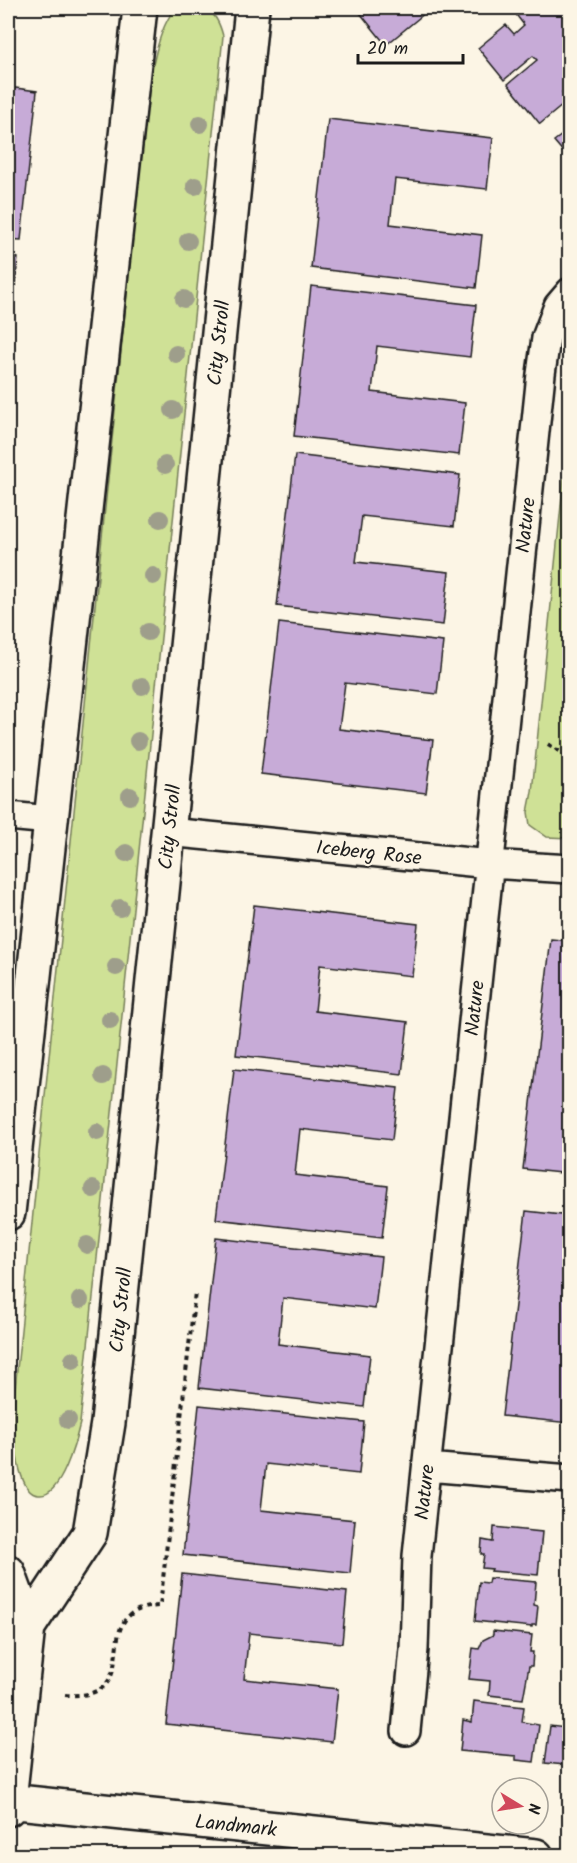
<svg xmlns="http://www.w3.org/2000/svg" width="577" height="1863" viewBox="0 0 577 1863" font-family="Kalam,sans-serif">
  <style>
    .green { fill: #cfe196; stroke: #767e59; stroke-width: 1.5 }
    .building { fill: #c7abd7; stroke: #1c1c1c; stroke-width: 1.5 }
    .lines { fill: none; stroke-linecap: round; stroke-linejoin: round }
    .minor-casing { stroke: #1c1c1c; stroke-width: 32 }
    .tertiary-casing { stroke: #1c1c1c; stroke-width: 38 }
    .path { stroke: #1c1c1c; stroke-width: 4; stroke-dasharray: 4.5 4.5; stroke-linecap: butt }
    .minor { stroke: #fcf5e5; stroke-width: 27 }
    .tertiary { stroke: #fcf5e5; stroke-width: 33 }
    .tree { fill: #9e9e8b }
    .labels { text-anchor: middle; stroke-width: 4.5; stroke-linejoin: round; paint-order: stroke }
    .street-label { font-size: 20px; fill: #1c1c1c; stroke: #fcf5e5 }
  </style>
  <rect width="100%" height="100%" fill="#fcf5e5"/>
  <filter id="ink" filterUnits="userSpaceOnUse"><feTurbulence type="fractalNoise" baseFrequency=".0167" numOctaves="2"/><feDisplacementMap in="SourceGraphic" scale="12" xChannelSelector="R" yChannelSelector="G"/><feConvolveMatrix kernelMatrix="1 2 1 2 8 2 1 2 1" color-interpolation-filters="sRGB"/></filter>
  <g filter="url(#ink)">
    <path class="green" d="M 176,8 C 204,8 215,5 223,36 L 80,1423 C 76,1440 61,1498 39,1495 C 34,1495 31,1493 28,1489 C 13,1468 13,1415 15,1389 L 146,107 C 150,80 157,27 176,8 Z
      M 569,426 L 570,838 L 569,838 L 547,837 L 530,825 L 528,812 L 532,792 Z"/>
    <path class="building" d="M 356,8 L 431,8 L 386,45 Z
      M 528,8 L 561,8 L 570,17 L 570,86 L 562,92 L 569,100 L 540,124 L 508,84 L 537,60 L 533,56 L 504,80 L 478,48 L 506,25 L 514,34 L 524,25 L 517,16 Z
      M 8,87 L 37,91 L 21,240 L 8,239 Z
      M 328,119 L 493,138 L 487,189 L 395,179 L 390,224 L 482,235 L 476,288 L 311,268 Z
      M 570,129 L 570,160 L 554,141 Z
      M 8,257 L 18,258 L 8,353 Z
      M 311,286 L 476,305 L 470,357 L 377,346 L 372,392 L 465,403 L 459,455 L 294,436 Z
      M 295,455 L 460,475 L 454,526 L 362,516 L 356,562 L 449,572 L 443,625 L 277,606 Z
      M 279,623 L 443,642 L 437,694 L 345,683 L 339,729 L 433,740 L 426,793 L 261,774 Z
      M 254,905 L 418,924 L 412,976 L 320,965 L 315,1011 L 408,1022 L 402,1074 L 236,1055 Z
      M 551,939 L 570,941 L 570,1174 L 523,1169 Z
      M 234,1069 L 398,1088 L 392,1140 L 300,1129 L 295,1175 L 388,1186 L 382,1238 L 216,1219 Z
      M 526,1211 L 570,1216 L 570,1423 L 502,1416 Z
      M 216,1238 L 381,1257 L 375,1309 L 283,1298 L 278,1344 L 370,1355 L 364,1407 L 199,1388 Z
      M 199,1405 L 364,1422 L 359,1474 L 266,1464 L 261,1510 L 355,1520 L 350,1573 L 183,1555 Z
      M 494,1527 L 542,1532 L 538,1575 L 491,1571 L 492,1569 L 482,1568 L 484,1554 L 481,1554 L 482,1540 L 493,1542 Z
      M 182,1574 L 347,1592 L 342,1643 L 249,1633 L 244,1679 L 338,1689 L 332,1742 L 166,1724 Z
      M 489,1578 L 536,1582 L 534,1605 L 538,1606 L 536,1625 L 532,1625 L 532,1627 L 475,1621 L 479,1582 L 488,1583 Z
      M 493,1631 L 532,1635 L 530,1652 L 533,1652 L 532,1666 L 529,1666 L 523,1699 L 489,1695 L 490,1681 L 469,1679 L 473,1648 L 479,1649 L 483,1640 L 493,1635 Z
      M 474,1701 L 524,1707 L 522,1722 L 539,1725 L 534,1762 L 516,1760 L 516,1756 L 460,1751 L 463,1720 L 472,1722 Z
      M 569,1709 L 570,1749 L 567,1749 L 565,1765 L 545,1763 L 550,1726 L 566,1728 Z"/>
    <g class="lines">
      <defs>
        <path id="minor" d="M 8,816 L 50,820
          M 168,832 L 490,864 L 570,869
          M 427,1467 L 570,1479
          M 406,1731 L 414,1649 L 417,1556 L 541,374 L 546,338 L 558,306 L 570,292"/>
        <path id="tertiary" d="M 8,1213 L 140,8
          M 8,1572 L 28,1627 L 8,1809
          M 28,1627 L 90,1533 L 108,1423 L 252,8
          M 8,1801 L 536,1856"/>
      </defs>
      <use href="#minor" class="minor-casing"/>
      <use href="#tertiary" class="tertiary-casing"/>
      <path class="path" d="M 548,744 L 570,758
        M 65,1695 C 154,1701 80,1608 160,1606 L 195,1292"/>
      <use href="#minor" class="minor"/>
      <use href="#tertiary" class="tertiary"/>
    </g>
    <g class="tree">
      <circle cx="200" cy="124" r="9"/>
      <circle cx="195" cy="186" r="9"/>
      <circle cx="188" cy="241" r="9"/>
      <circle cx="184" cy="299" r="9"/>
      <circle cx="176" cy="354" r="9"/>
      <circle cx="173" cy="410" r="9"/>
      <circle cx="165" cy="465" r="9"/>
      <circle cx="160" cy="519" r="9"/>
      <circle cx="153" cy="576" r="9"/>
      <circle cx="148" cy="632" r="9"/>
      <circle cx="142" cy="686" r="9"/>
      <circle cx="138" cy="741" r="9"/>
      <circle cx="130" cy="796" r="9"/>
      <circle cx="126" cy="853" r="9"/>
      <circle cx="120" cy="908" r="9"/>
      <circle cx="116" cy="967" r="9"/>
      <circle cx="110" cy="1020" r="9"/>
      <circle cx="103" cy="1076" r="9"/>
      <circle cx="97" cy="1132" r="9"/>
      <circle cx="93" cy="1189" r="9"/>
      <circle cx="87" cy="1245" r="9"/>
      <circle cx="80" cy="1300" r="9"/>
      <circle cx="73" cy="1360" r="9"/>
      <circle cx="68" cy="1420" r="9"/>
    </g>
  </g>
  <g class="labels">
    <g class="street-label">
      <text transform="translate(218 343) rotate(-84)" y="7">City Stroll</text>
      <text transform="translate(525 525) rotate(-84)" y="7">Nature</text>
      <text transform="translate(169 827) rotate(-84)" y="7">City Stroll</text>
      <text transform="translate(369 852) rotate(6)" y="7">Iceberg Rose</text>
      <text transform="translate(474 1008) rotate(-84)" y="7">Nature</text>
      <text transform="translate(120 1310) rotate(-84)" y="7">City Stroll</text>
      <text transform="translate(424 1492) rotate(-84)" y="7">Nature</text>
      <text transform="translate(236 1825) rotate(6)" y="7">Landmark</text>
    </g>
  </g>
  <rect width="577" height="1863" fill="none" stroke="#fcf5e5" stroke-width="30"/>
  <rect x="15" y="15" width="547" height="1833" fill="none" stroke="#1c1c1c" stroke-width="2" filter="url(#ink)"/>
  <g transform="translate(520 1806) rotate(101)"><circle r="28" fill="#fcf5e5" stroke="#a29e95" stroke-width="1.5"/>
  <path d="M0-4.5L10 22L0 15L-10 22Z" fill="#d1495b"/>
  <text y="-9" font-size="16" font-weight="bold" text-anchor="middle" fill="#1c1c1c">N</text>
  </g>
  <path d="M358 54v9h105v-9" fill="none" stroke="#1c1c1c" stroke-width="3"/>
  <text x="367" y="54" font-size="18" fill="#1c1c1c" stroke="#fcf5e5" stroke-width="4.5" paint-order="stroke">20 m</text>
</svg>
